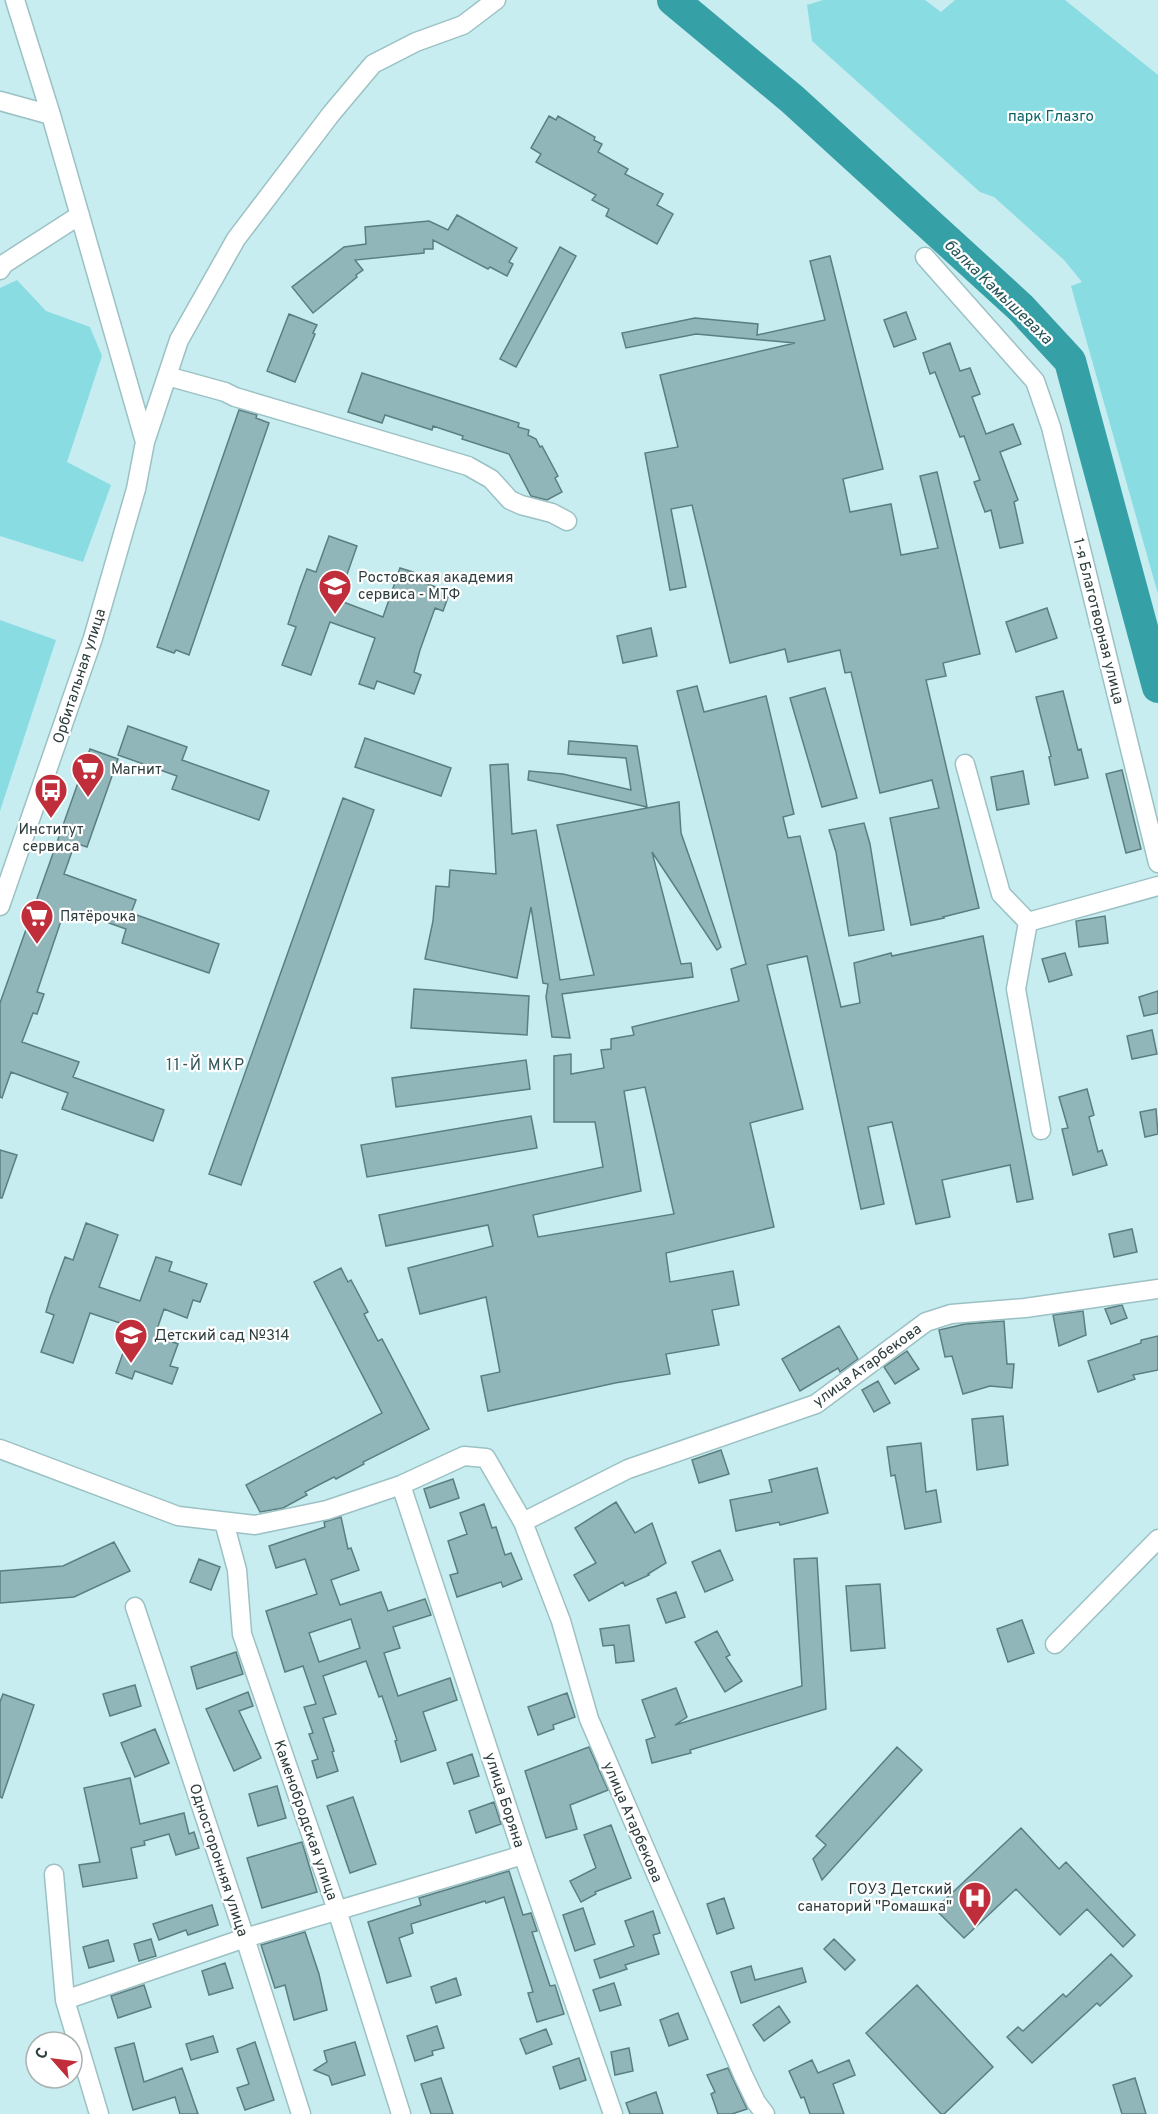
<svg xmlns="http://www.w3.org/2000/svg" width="1158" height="2114" viewBox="0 0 1158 2114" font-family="Overpass,sans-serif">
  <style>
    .green { fill: #89dce2 }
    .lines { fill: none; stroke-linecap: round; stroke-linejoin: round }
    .river { stroke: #36a0a7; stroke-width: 32 }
    .building { fill: #91b6b9; stroke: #5b7f81; stroke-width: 1.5; fill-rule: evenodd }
    .minor-casing { stroke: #9cc1c4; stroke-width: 21 }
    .minor { stroke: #fff; stroke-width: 18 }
    .labels { text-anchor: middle; stroke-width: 4.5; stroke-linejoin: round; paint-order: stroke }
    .park-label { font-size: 15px; fill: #086267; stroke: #fff }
    .poi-label { font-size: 15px; fill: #2e3d3e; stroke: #fff; text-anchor: start }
    .street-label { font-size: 15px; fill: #2e3d3e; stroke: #fff }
    .water-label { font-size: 16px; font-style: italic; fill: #275457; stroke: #fff }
    .neighbourhood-label { font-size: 16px; letter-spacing: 1.5px; fill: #345759; stroke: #fff }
  </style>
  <rect width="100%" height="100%" fill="#c7edf0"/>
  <path class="green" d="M 823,0 L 925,0 L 941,12 L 955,0 L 1065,0 L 1158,75 L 1158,594 L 1071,286 L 1082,282 L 1064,260 L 994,197 L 980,192 L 812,41 L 807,5 Z
    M 17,280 L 46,311 L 90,327 L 102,356 L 67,462 L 111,485 L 83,562 L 0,536 L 0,288 Z
    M 0,620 L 56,640 L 0,811 Z"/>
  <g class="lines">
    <path class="river" d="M 673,0 L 792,99 L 1021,308 L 1070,361 L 1158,687"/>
  </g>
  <path class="building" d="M 549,116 L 556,120 L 558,116 L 595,137 L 594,140 L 602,144 L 598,152 L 628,169 L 625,174 L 663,194 L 657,205 L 673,214 L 657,244 L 606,216 L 609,209 L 592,200 L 596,195 L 536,162 L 541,154 L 531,148 Z
    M 457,215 L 517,248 L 509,262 L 513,264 L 507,276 L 490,267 L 488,269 L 433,240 L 433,249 L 424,249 L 424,253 L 355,260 L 363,270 L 356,275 L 357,277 L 313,313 L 292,287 L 344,247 L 366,244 L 365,227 L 429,221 L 448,230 Z
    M 560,247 L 576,256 L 516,367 L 500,359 Z
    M 830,256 L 883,469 L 843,479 L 850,512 L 891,504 L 901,555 L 938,548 L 920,476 L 937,472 L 980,654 L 943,663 L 946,676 L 926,680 L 979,908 L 943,917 L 944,918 L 911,925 L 890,818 L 939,808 L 932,780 L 880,793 L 851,672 L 845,673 L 840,650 L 788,662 L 785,649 L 730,663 L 692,505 L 671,509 L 686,587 L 670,590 L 645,453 L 678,447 L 660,375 L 795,343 L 696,334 L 626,348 L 622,333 L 695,318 L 758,324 L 757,335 L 825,320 L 810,261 Z
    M 906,312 L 916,339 L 894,347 L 884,320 Z
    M 289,314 L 317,325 L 313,333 L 315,334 L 295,382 L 267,371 Z
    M 950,343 L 960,371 L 970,368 L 980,394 L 972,397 L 986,434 L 1013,424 L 1021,444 L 1000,452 L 1018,500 L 1014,502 L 1023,543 L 1000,548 L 991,510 L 985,512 L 974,482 L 980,480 L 964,436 L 960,437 L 935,372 L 930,374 L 923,353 Z
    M 362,373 L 519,423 L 518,427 L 529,430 L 528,435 L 536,439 L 540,447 L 542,446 L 558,476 L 555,478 L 562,492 L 547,500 L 531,496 L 509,454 L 462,439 L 463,436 L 433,426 L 432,430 L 385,415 L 382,423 L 348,412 Z
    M 239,410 L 257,415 L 256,418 L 269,423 L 189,655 L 176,650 L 174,653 L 157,647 Z
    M 329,536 L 357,546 L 338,600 L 383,617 L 400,568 L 413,572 L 411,578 L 450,592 L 443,611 L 435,608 L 420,650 L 414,672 L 421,675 L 414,694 L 377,681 L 374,689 L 359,684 L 375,638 L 330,622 L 311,675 L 282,665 L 296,627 L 288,624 L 300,588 L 307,569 L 316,572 Z
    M 1047,608 L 1057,638 L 1016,652 L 1006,622 Z
    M 651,628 L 657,656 L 623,663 L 617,636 Z
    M 697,686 L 704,712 L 766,696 L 794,814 L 783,817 L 788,838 L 800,836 L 841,1007 L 860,1003 L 854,963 L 891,953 L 892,956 L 983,936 L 1033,1199 L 1017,1202 L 1010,1165 L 942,1180 L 950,1217 L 916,1224 L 892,1122 L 868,1127 L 884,1204 L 861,1209 L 807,956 L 767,965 L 803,1109 L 750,1123 L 774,1227 L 666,1253 L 670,1282 L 733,1271 L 739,1305 L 712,1310 L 719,1345 L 666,1354 L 670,1374 L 615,1383 L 488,1411 L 481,1376 L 500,1372 L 486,1297 L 420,1314 L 408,1268 L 493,1246 L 488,1225 L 386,1246 L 379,1215 L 603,1167 L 595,1122 L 554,1122 L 554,1056 L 571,1054 L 571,1074 L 604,1068 L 601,1050 L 611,1049 L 611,1039 L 634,1035 L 632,1027 L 739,1001 L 731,969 L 746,964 L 677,691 ZM 645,1087 L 674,1214 L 538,1237 L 533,1215 L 641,1191 L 624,1091 Z
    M 825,688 L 857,798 L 822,807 L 790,698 Z
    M 1063,691 L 1078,750 L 1081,749 L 1088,778 L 1055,785 L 1049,757 L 1051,756 L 1036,697 Z
    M 128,726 L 187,747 L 182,760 L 269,791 L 259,820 L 172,789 L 177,776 L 118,755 Z
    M 365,738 L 451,768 L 441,796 L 355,767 Z
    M 569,741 L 637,746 L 647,807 L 528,780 L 529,771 L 563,774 L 631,790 L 626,758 L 568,754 Z
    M 90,749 L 118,759 L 87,847 L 75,843 L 64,874 L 136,900 L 131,913 L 219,944 L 209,973 L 122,943 L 126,929 L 78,912 L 77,917 L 64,912 L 37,992 L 44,994 L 37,1014 L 33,1013 L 22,1042 L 79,1062 L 73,1077 L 164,1110 L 153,1141 L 62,1109 L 68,1093 L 11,1072 L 2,1098 L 0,1097 L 0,1003 Z
    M 508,764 L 512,834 L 536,830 L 560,980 L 594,975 L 557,825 L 679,802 L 681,833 L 721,947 L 717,950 L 652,852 L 681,964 L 691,963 L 693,977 L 562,994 L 570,1038 L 552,1037 L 546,997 L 548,984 L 543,983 L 531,907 L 517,978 L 425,959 L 433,921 L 436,886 L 449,887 L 450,870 L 496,874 L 490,765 Z
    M 1122,770 L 1141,849 L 1126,853 L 1106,774 Z
    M 1023,771 L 1029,804 L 997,810 L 991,777 Z
    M 343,798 L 374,810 L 241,1185 L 209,1174 Z
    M 864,823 L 870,844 L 884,930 L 849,936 L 836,852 L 829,830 Z
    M 1105,916 L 1108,943 L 1079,947 L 1076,921 Z
    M 1065,953 L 1072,975 L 1049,982 L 1042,959 Z
    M 414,989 L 529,996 L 527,1035 L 411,1028 Z
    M 1158,991 L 1158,1013 L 1144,1016 L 1139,997 Z
    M 1152,1030 L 1157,1054 L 1132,1059 L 1127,1036 Z
    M 526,1060 L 530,1089 L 396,1107 L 392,1078 Z
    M 1087,1089 L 1094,1115 L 1089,1117 L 1098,1152 L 1102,1150 L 1107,1165 L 1073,1175 L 1062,1129 L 1068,1128 L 1059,1097 Z
    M 1156,1109 L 1158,1134 L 1145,1137 L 1140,1112 Z
    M 531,1116 L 537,1148 L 367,1177 L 361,1145 Z
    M 0,1150 L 17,1155 L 2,1198 L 0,1198 Z
    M 86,1223 L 118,1235 L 99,1287 L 140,1301 L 156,1257 L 172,1262 L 169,1271 L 207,1284 L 200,1302 L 193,1300 L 187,1318 L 164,1309 L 155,1335 L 178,1344 L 170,1366 L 178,1368 L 172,1384 L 135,1371 L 132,1379 L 116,1373 L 132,1327 L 90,1313 L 73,1363 L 41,1352 L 54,1315 L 46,1312 L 50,1298 L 65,1257 L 73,1260 Z
    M 1132,1229 L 1137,1252 L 1114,1257 L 1109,1234 Z
    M 341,1268 L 348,1282 L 351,1280 L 368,1312 L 364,1314 L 378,1341 L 382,1339 L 429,1429 L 363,1462 L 364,1464 L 336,1479 L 334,1477 L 305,1492 L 307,1495 L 283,1508 L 260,1512 L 246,1485 L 382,1413 L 314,1282 Z
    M 1122,1305 L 1127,1318 L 1111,1324 L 1105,1309 Z
    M 1083,1311 L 1086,1335 L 1059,1346 L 1053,1315 Z
    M 1004,1321 L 1007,1364 L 1014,1364 L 1012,1388 L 990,1386 L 963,1394 L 952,1356 L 945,1357 L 939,1330 L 965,1324 Z
    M 839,1326 L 858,1359 L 840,1372 L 838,1368 L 800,1391 L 782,1359 Z
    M 1158,1336 L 1158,1370 L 1133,1375 L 1135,1379 L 1098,1392 L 1088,1361 L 1141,1343 L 1141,1340 Z
    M 907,1351 L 919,1369 L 895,1384 L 884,1367 Z
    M 878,1381 L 890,1403 L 874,1412 L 862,1390 Z
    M 1003,1416 L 1008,1465 L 977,1470 L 972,1419 Z
    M 921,1443 L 926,1492 L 936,1490 L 941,1522 L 905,1529 L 895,1475 L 891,1476 L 887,1447 Z
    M 721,1450 L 729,1474 L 699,1483 L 692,1460 Z
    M 817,1468 L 828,1513 L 780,1525 L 779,1522 L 736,1531 L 730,1500 L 772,1492 L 769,1480 Z
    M 453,1479 L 459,1498 L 430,1508 L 424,1489 Z
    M 616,1502 L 635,1533 L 652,1523 L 666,1563 L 648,1574 L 649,1575 L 625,1586 L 623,1582 L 589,1601 L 574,1575 L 596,1563 L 575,1528 Z
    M 484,1504 L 492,1528 L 496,1527 L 505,1555 L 511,1553 L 522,1579 L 503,1587 L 501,1582 L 457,1597 L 450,1575 L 458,1573 L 448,1541 L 467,1534 L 460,1513 Z
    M 341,1517 L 348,1549 L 351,1548 L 359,1570 L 331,1580 L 340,1605 L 381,1592 L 388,1611 L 425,1599 L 431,1615 L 393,1627 L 400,1648 L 384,1653 L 398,1696 L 450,1678 L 457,1700 L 423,1712 L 436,1750 L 401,1762 L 395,1741 L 397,1740 L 382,1696 L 379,1697 L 366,1661 L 323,1676 L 336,1714 L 323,1718 L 334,1751 L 332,1752 L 338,1771 L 317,1778 L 312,1761 L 318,1759 L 309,1734 L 313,1733 L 304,1707 L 316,1704 L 303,1666 L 285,1672 L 266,1611 L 317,1594 L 305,1559 L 276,1568 L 269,1546 L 325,1527 L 324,1522 ZM 351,1619 L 360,1648 L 319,1662 L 309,1633 Z
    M 114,1542 L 130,1571 L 74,1597 L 0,1603 L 0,1571 L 63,1566 Z
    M 720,1550 L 733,1580 L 705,1592 L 692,1562 Z
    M 817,1558 L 826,1709 L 690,1750 L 691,1753 L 652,1763 L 646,1740 L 655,1737 L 642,1700 L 676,1688 L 687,1717 L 675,1725 L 802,1686 L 794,1559 Z
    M 199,1559 L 220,1567 L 211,1590 L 190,1582 Z
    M 880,1584 L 885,1648 L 851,1651 L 846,1586 Z
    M 676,1592 L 685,1617 L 666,1623 L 657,1599 Z
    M 1022,1620 L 1034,1653 L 1008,1662 L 997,1629 Z
    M 629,1625 L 634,1661 L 616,1663 L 614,1645 L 603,1646 L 600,1629 Z
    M 717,1631 L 730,1655 L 726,1657 L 742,1681 L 725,1692 L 695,1642 Z
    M 236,1652 L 243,1674 L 197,1689 L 191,1667 Z
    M 135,1685 L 141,1706 L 110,1716 L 103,1694 Z
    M 248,1692 L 253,1706 L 239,1711 L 261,1758 L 234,1771 L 206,1709 Z
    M 567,1693 L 575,1717 L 553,1725 L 554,1729 L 538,1735 L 528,1707 Z
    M 3,1694 L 34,1705 L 2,1798 L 0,1797 L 0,1702 Z
    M 155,1729 L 169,1763 L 135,1777 L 121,1743 Z
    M 589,1747 L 608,1790 L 570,1805 L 577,1829 L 546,1838 L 525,1771 Z
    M 897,1747 L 922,1770 L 822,1880 L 813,1859 L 826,1845 L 816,1836 Z
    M 472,1754 L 479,1776 L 454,1784 L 447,1763 Z
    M 130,1778 L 140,1824 L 184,1813 L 189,1834 L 194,1832 L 199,1848 L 176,1855 L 169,1834 L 144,1841 L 145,1845 L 131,1848 L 137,1878 L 83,1887 L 79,1865 L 100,1862 L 84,1788 Z
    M 277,1786 L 286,1818 L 258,1826 L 249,1794 Z
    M 353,1797 L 376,1864 L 350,1873 L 327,1806 Z
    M 494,1802 L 501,1824 L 476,1833 L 469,1811 Z
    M 611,1825 L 631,1878 L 595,1892 L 596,1894 L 581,1902 L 570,1881 L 596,1868 L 584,1835 Z
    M 1021,1828 L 1059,1869 L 1066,1862 L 1135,1935 L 1123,1947 L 1087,1909 L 1060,1935 L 1016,1889 L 964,1938 L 935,1909 Z
    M 302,1842 L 317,1892 L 262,1908 L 247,1858 Z
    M 509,1871 L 523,1915 L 531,1913 L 537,1931 L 532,1932 L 550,1986 L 555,1985 L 564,2014 L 537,2022 L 528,1993 L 533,1992 L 504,1897 L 486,1903 L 485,1901 L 411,1924 L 413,1933 L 399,1938 L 411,1976 L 387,1983 L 368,1922 L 421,1905 L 419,1898 Z
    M 724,1898 L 734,1928 L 717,1934 L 707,1904 Z
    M 212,1905 L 218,1925 L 188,1935 L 186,1930 L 159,1940 L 153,1924 Z
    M 583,1908 L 595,1944 L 575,1951 L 563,1915 Z
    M 653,1911 L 660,1933 L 653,1935 L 659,1954 L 625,1965 L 627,1969 L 600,1978 L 594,1960 L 634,1946 L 625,1921 Z
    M 305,1932 L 319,1974 L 327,2010 L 294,2020 L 285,1985 L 275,1988 L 261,1945 Z
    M 151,1939 L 156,1956 L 139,1961 L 134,1944 Z
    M 834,1939 L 855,1960 L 845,1970 L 824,1949 Z
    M 108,1940 L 114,1961 L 89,1968 L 83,1947 Z
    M 1111,1954 L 1132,1976 L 1100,2006 L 1097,2003 L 1032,2063 L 1007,2037 L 1018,2027 L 1023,2031 L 1063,1994 L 1066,1997 Z
    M 225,1963 L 233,1988 L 209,1995 L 202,1971 Z
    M 751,1966 L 755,1980 L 802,1968 L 806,1982 L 741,2003 L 731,1972 Z
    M 456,1978 L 461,1995 L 436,2003 L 431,1987 Z
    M 614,1983 L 621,2005 L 600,2011 L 593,1990 Z
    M 144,1985 L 151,2007 L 118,2018 L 111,1996 Z
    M 917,1985 L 993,2067 L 944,2114 L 941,2114 L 866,2033 Z
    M 779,2006 L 790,2022 L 764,2041 L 753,2025 Z
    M 678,2013 L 688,2039 L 669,2046 L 660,2020 Z
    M 437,2026 L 444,2048 L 432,2051 L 433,2055 L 415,2061 L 407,2036 Z
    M 546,2029 L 552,2044 L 526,2054 L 520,2039 Z
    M 213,2036 L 218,2052 L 191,2060 L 186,2044 Z
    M 255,2042 L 274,2100 L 245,2110 L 237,2088 L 249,2084 L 237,2049 Z
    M 355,2042 L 365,2075 L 332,2085 L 329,2076 L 314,2070 L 327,2062 L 324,2051 Z
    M 134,2043 L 144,2082 L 182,2068 L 198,2114 L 180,2114 L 175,2097 L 133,2110 L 115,2048 Z
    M 629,2048 L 633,2071 L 615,2075 L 611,2052 Z
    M 579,2058 L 586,2080 L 560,2089 L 553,2067 Z
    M 812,2060 L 818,2073 L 849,2060 L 855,2075 L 833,2084 L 844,2114 L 810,2114 L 804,2097 L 801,2098 L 789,2071 Z
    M 728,2068 L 747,2109 L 732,2114 L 718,2114 L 711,2094 L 715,2092 L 707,2075 Z
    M 441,2078 L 453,2114 L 431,2114 L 421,2084 Z
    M 1135,2078 L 1146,2114 L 1122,2114 L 1113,2085 Z
    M 656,2092 L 663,2114 L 630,2114 L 626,2103 Z"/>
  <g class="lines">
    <defs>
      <path id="minor" d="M 15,0 L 51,115 L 145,442
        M 0,101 L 51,115
        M 925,257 L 1035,381 L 1051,427 L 1158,863
        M 0,270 L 4,264 L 80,215
        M 167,376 L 225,392 L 235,397 L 468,466 L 491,479 L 510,500 L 521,505 L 552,513 L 567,521
        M 965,764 L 1001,894 L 1028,922 L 1016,989 L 1041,1130
        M 0,906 L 93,638 L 136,489 L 145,442 L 179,340 L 236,239 L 331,114 L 373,64 L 416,42 L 463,25 L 496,0
        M 1028,922 L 1158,886
        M 0,1449 L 178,1516 L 255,1525 L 327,1510 L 401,1485 L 464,1456 L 486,1458 L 523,1522 L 561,1621 L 589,1719 L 743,2075 L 756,2102 L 765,2114
        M 401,1485 L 523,1855 L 613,2114
        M 224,1522 L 237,1570 L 242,1634 L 337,1910 L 401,2114
        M 523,1522 L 628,1469 L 816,1404 L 926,1322 L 951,1314 L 1025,1308 L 1158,1289
        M 135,1607 L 245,1938 L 301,2114
        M 1055,1644 L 1158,1539
        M 54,1874 L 65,2000 L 99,2114
        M 65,2000 L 245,1938 L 523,1855"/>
    </defs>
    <use href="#minor" class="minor-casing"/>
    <use href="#minor" class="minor"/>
  </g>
  <defs>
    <symbol id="university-pin" viewBox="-11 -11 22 30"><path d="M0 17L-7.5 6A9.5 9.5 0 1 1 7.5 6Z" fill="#bf2e3a" stroke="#fff"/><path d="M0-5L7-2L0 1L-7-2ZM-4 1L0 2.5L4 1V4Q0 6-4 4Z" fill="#fff"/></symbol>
    <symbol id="supermarket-pin" viewBox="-11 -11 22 30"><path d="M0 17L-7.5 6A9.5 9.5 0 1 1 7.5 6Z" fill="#bf2e3a" stroke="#fff"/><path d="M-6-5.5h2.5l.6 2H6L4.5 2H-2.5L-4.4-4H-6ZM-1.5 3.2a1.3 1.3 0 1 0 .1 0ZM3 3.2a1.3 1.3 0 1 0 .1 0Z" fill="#fff"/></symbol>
    <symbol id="bus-pin" viewBox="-11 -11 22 30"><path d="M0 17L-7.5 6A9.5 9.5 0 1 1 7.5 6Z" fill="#bf2e3a" stroke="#fff"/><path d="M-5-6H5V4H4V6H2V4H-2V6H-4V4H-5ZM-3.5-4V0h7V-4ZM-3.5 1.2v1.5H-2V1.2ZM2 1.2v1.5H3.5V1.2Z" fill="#fff"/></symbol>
    <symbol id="school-pin" viewBox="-11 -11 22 30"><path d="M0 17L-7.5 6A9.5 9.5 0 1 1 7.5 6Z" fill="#bf2e3a" stroke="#fff"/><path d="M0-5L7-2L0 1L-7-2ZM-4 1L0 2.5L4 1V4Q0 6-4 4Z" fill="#fff"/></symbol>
    <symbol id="hospital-pin" viewBox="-11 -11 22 30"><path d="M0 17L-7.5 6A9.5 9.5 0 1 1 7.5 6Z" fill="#bf2e3a" stroke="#fff"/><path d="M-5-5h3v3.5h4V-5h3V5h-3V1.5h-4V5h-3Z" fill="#fff"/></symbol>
  </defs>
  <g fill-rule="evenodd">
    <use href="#university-pin" x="316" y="567" width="38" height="52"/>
    <use href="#supermarket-pin" x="69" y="750" width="38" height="52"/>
    <use href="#bus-pin" x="32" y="771" width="38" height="52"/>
    <use href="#supermarket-pin" x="18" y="897" width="38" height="52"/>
    <use href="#school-pin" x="112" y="1316" width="38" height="52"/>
    <use href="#hospital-pin" x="956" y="1879" width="38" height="52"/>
  </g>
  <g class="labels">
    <g class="park-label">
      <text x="1051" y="121">парк Глазго</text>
    </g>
    <g class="poi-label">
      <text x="358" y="582">Ростовская академия<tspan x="358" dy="17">сервиса - МТФ</tspan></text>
      <text x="111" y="774">Магнит</text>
      <text x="51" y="834" text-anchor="middle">Институт<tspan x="51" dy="17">сервиса</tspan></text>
      <text x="60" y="921">Пятёрочка</text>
      <text x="154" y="1340">Детский сад №314</text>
      <text x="952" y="1894" text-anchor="end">ГОУЗ Детский<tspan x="952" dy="17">санаторий "Ромашка"</tspan></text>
    </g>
    <g class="street-label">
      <text transform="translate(1099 621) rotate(76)" y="5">1-я Благотворная улица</text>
      <text transform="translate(79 676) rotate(-72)" y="5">Орбитальная улица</text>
      <text transform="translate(867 1365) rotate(-36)" y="5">улица Атарбекова</text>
      <text transform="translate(505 1800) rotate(72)" y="5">улица Боряна</text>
      <text transform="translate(306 1820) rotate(71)" y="5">Каменобродская улица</text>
      <text transform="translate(633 1822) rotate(67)" y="5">улица Атарбекова</text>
      <text transform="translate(219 1860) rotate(72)" y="5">Односторонняя улица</text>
    </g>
    <g class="water-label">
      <text transform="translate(999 291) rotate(44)" y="6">балка Камышеваха</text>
    </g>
    <g class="neighbourhood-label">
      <text x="206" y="1070">11-Й МКР</text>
    </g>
  </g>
  <g transform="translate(54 2060) rotate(298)"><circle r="28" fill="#ffffff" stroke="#abb1b2" stroke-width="1.5"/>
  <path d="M0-4.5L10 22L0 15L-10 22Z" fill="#bf2e3a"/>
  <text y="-9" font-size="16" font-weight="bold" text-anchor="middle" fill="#2e3d3e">С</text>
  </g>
</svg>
